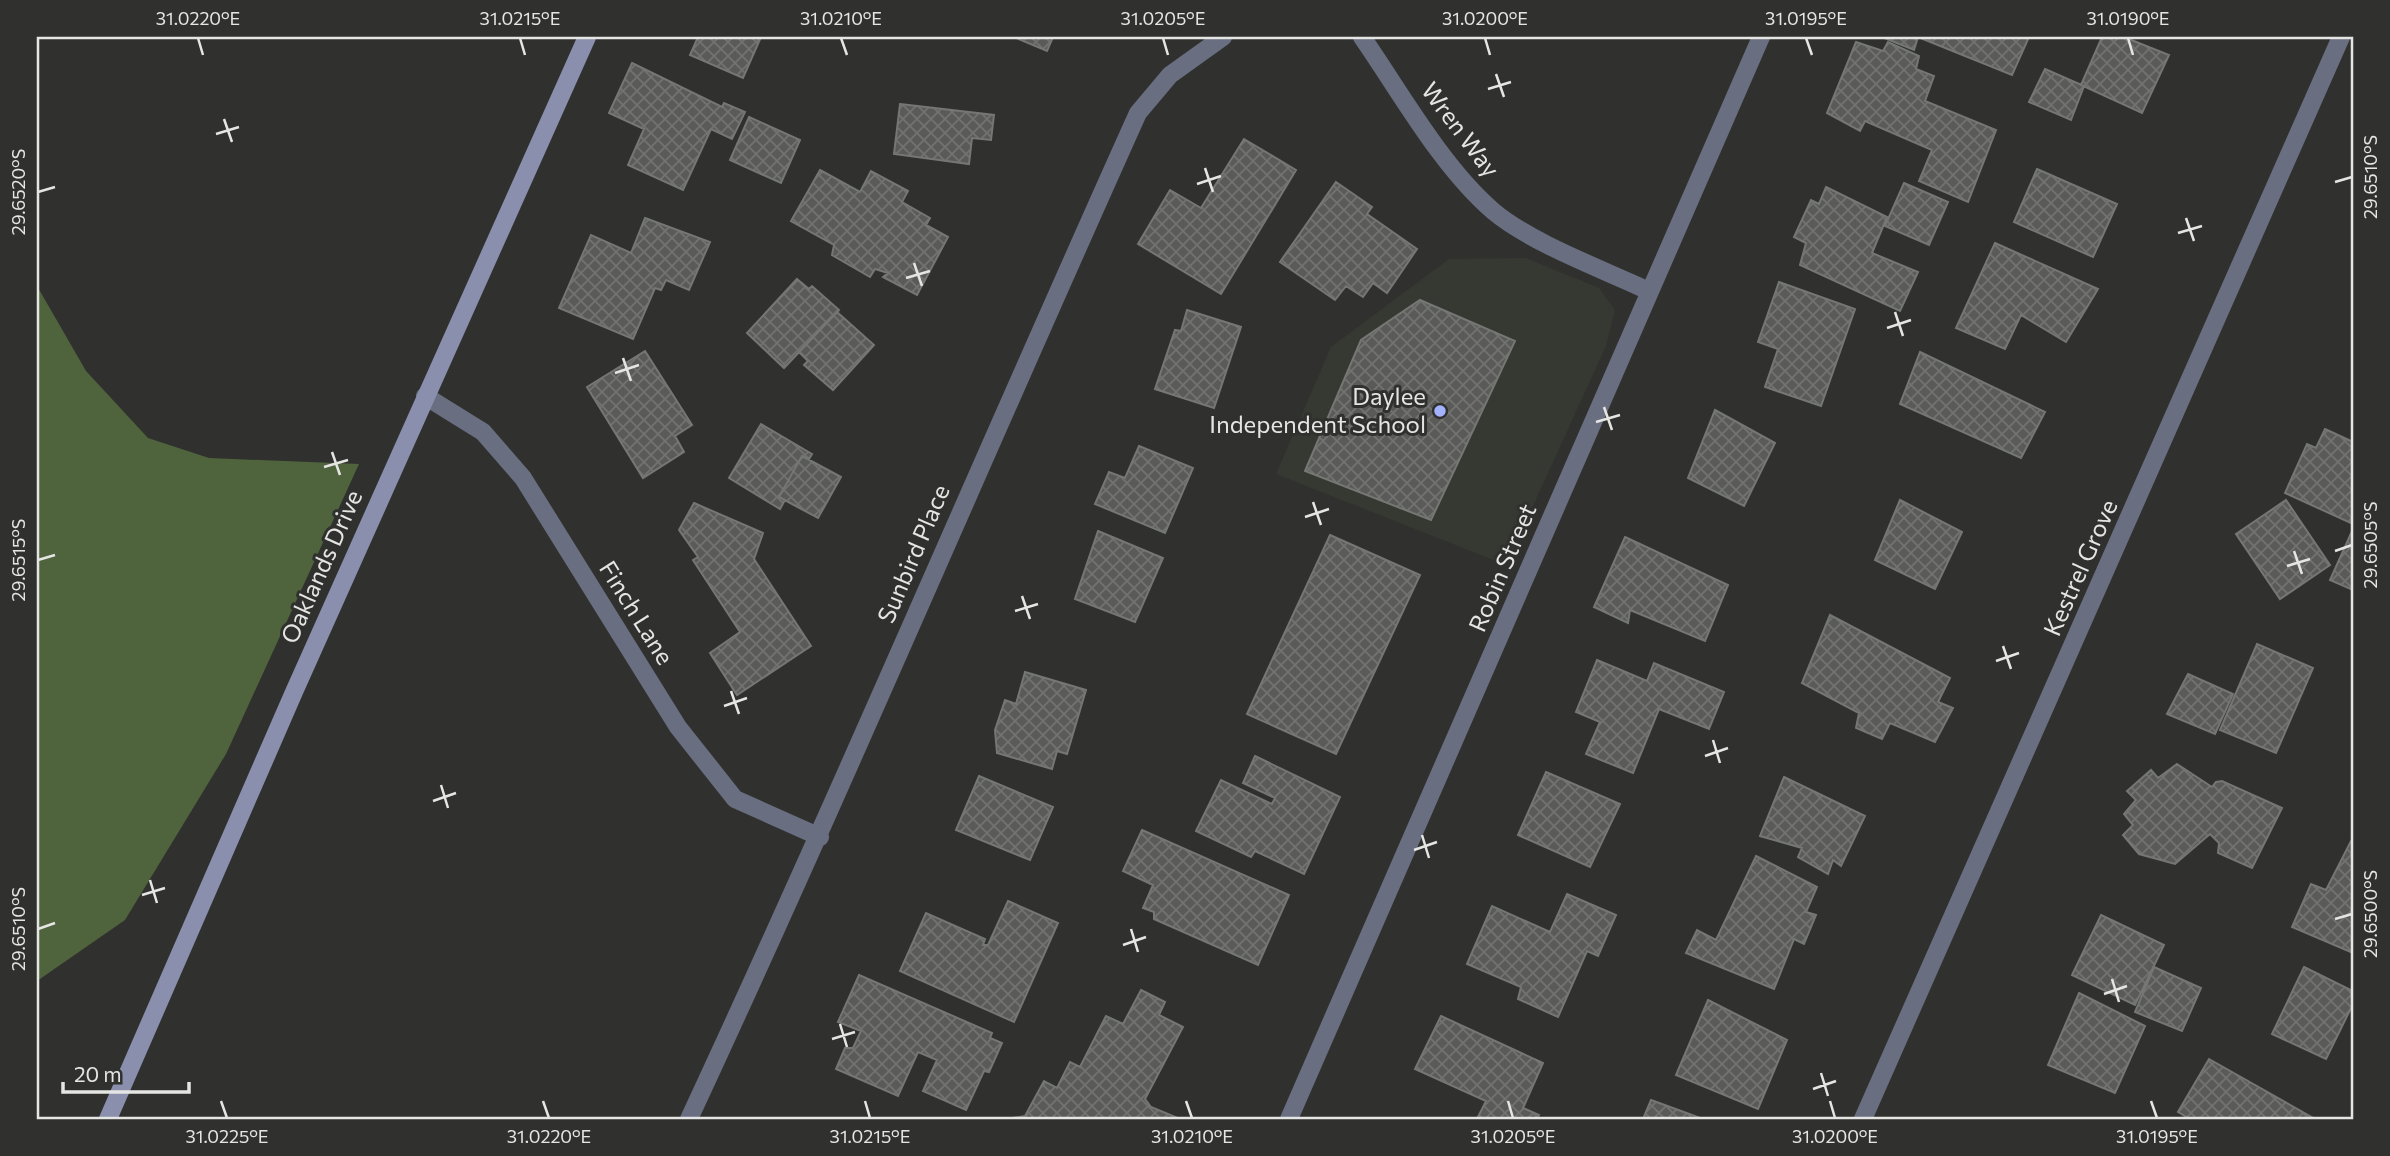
<svg xmlns="http://www.w3.org/2000/svg" width="2390" height="1156" viewBox="0 0 2390 1156" font-family="Commissioner,sans-serif">
  <style>
    .built { fill: #353931 }
    .green { fill: #4f633d }
    .building { fill: url(#building-cross-hatch); stroke: #757774; stroke-width: 2 }
    .lines { fill: none; stroke-linecap: round; stroke-linejoin: round }
    .street { stroke: #696e80; stroke-width: 18 }
    .secondary { stroke: #898fad; stroke-width: 18 }
    .ticks { fill: none; stroke: #e5e6e4; stroke-width: 2.5 }
    .poi-dot { fill: #a3b2fd; stroke: #30312f; stroke-width: 2.5 }
    .labels { text-anchor: middle; stroke-width: 6; stroke-linejoin: round; paint-order: stroke }
    .street-label { font-size: 24px; fill: #e5e6e4; stroke: #30312f }
    .poi-label { font-size: 24px; fill: #e5e6e4; stroke: #30312f; text-anchor: end }
    .neatline { fill: none; stroke: #e5e6e4; stroke-width: 2.5 }
    .ticks-label { font-size: 18px; text-anchor: middle; fill: #e5e6e4 }
  </style>
  <defs>
    <pattern id="building-cross-hatch" width="8" height="8" patternUnits="userSpaceOnUse" patternTransform="scale(1.75)"><rect width="8" height="8" fill="#5a5b59"/><path d="M0 0l8 8M0 8l8-8" fill="none" stroke="#727371"/></pattern>
  </defs>
  <rect width="100%" height="100%" fill="#30312f"/>
  <path class="built" d="M 1526,258 L 1599,288 L 1615,310 L 1606,346 L 1506,565 L 1276,474 L 1331,347 L 1449,259 Z"/>
  <path class="green" d="M 37,286 L 86,371 L 148,438 L 209,458 L 359,464 L 226,754 L 125,920 L 37,981 Z"/>
  <path class="building" d="M 698,37 L 761,37 L 743,78 L 690,55 Z
    M 1014,37 L 1053,37 L 1047,51 Z
    M 1882,37 L 1918,37 L 1914,50 Z
    M 1918,37 L 2029,37 L 2012,75 Z
    M 2102,37 L 2124,37 L 2169,55 L 2142,113 L 2081,85 Z
    M 1856,42 L 1883,51 L 1888,42 L 1919,56 L 1916,69 L 1934,76 L 1925,101 L 1996,130 L 1968,202 L 1919,181 L 1932,150 L 1865,121 L 1860,131 L 1827,113 Z
    M 632,63 L 722,107 L 724,103 L 745,112 L 732,139 L 711,129 L 683,190 L 628,165 L 644,129 L 609,113 Z
    M 2045,69 L 2084,86 L 2071,120 L 2029,102 Z
    M 900,104 L 994,115 L 991,140 L 972,138 L 969,164 L 894,154 Z
    M 749,117 L 800,140 L 781,183 L 730,160 Z
    M 1244,139 L 1296,170 L 1221,294 L 1138,244 L 1170,190 L 1201,208 Z
    M 2037,169 L 2117,204 L 2093,257 L 2014,222 Z
    M 820,170 L 860,192 L 871,171 L 908,191 L 902,202 L 930,218 L 926,225 L 948,237 L 917,295 L 883,277 L 888,273 L 875,269 L 870,277 L 832,255 L 834,245 L 791,221 Z
    M 1336,182 L 1372,207 L 1367,214 L 1417,249 L 1387,293 L 1373,283 L 1363,297 L 1346,286 L 1335,300 L 1280,262 Z
    M 1904,183 L 1948,202 L 1929,245 L 1885,226 Z
    M 1826,187 L 1887,217 L 1872,253 L 1918,272 L 1900,311 L 1800,265 L 1806,243 L 1794,237 L 1811,200 L 1819,204 Z
    M 645,218 L 710,242 L 689,290 L 666,280 L 661,290 L 655,288 L 633,339 L 559,308 L 591,235 L 631,253 Z
    M 1995,243 L 2098,289 L 2066,342 L 2021,315 L 2005,349 L 1956,328 Z
    M 797,279 L 809,289 L 812,286 L 839,310 L 784,368 L 747,333 Z
    M 1779,282 L 1855,309 L 1821,406 L 1765,387 L 1778,349 L 1758,342 Z
    M 1420,300 L 1515,341 L 1431,520 L 1305,471 L 1361,340 Z
    M 1187,310 L 1241,327 L 1214,408 L 1155,389 L 1175,330 L 1181,331 Z
    M 837,312 L 874,345 L 833,390 L 804,365 L 808,361 L 799,352 Z
    M 645,351 L 692,425 L 675,436 L 684,452 L 643,478 L 587,387 Z
    M 1920,352 L 2045,412 L 2021,458 L 1900,404 Z
    M 1715,410 L 1775,443 L 1744,506 L 1688,478 Z
    M 761,424 L 812,454 L 809,459 L 802,456 L 779,497 L 785,500 L 780,509 L 729,478 Z
    M 2325,429 L 2353,442 L 2353,524 L 2285,493 L 2307,444 L 2316,448 Z
    M 1139,446 L 1193,468 L 1165,533 L 1095,504 L 1109,472 L 1125,478 Z
    M 802,456 L 841,477 L 818,518 L 779,497 Z
    M 1900,500 L 1962,532 L 1935,589 L 1875,560 Z
    M 2286,500 L 2330,565 L 2280,599 L 2236,534 Z
    M 694,503 L 763,533 L 754,559 L 811,646 L 737,695 L 710,653 L 740,632 L 693,560 L 698,557 L 679,530 Z
    M 2353,529 L 2353,590 L 2330,580 Z
    M 1098,531 L 1163,558 L 1135,622 L 1075,599 Z
    M 1330,535 L 1420,575 L 1336,754 L 1247,714 Z
    M 1625,537 L 1728,585 L 1705,641 L 1630,610 L 1628,623 L 1594,607 Z
    M 1830,615 L 1950,678 L 1938,702 L 1953,708 L 1935,742 L 1890,723 L 1882,739 L 1856,728 L 1859,713 L 1802,683 Z
    M 2257,644 L 2313,668 L 2276,753 L 2220,730 Z
    M 1597,660 L 1647,681 L 1654,663 L 1724,692 L 1709,729 L 1659,709 L 1633,773 L 1586,754 L 1600,722 L 1576,712 Z
    M 1025,672 L 1086,690 L 1067,754 L 1057,751 L 1052,769 L 997,753 L 995,730 L 1005,700 L 1016,704 Z
    M 2188,674 L 2233,694 L 2215,734 L 2167,714 Z
    M 1255,756 L 1340,797 L 1304,874 L 1255,851 L 1251,857 L 1196,831 L 1221,780 L 1272,804 L 1275,798 L 1243,783 Z
    M 2177,764 L 2212,787 L 2216,782 L 2222,781 L 2282,808 L 2252,868 L 2218,853 L 2219,843 L 2210,834 L 2175,864 L 2139,854 L 2123,835 L 2133,825 L 2124,814 L 2136,800 L 2127,791 L 2151,770 L 2158,778 Z
    M 1546,772 L 1620,804 L 1590,867 L 1518,835 Z
    M 979,776 L 1053,807 L 1030,860 L 956,830 Z
    M 1784,777 L 1865,816 L 1841,866 L 1833,860 L 1828,874 L 1798,857 L 1802,848 L 1760,836 Z
    M 1142,830 L 1289,895 L 1258,965 L 1154,919 L 1154,912 L 1143,908 L 1153,885 L 1123,871 Z
    M 2351,841 L 2353,842 L 2353,953 L 2292,927 L 2311,884 L 2326,890 Z
    M 1756,856 L 1817,887 L 1806,912 L 1816,915 L 1804,944 L 1794,939 L 1774,989 L 1686,953 L 1697,930 L 1716,940 Z
    M 1567,894 L 1616,915 L 1598,956 L 1587,951 L 1558,1017 L 1518,999 L 1521,987 L 1467,964 L 1492,906 L 1550,932 Z
    M 1008,901 L 1058,923 L 1014,1022 L 900,971 L 926,913 L 985,939 L 983,945 L 988,945 Z
    M 2101,915 L 2164,945 L 2135,1005 L 2072,975 Z
    M 2154,967 L 2201,988 L 2182,1031 L 2135,1012 Z
    M 2304,967 L 2353,991 L 2353,1004 L 2326,1059 L 2272,1034 Z
    M 859,975 L 992,1033 L 990,1038 L 1002,1043 L 989,1072 L 984,1071 L 966,1110 L 923,1091 L 937,1060 L 918,1052 L 898,1096 L 836,1069 L 845,1048 L 853,1048 L 861,1031 L 838,1022 Z
    M 1141,990 L 1165,1002 L 1159,1015 L 1183,1027 L 1145,1099 L 1151,1107 L 1180,1119 L 1006,1119 L 1025,1116 L 1044,1081 L 1057,1088 L 1070,1062 L 1080,1067 L 1106,1016 L 1123,1024 Z
    M 2079,993 L 2145,1026 L 2115,1093 L 2048,1065 Z
    M 1708,1000 L 1787,1040 L 1758,1109 L 1676,1075 Z
    M 1441,1016 L 1543,1063 L 1523,1108 L 1539,1115 L 1537,1119 L 1477,1119 L 1486,1101 L 1415,1069 Z
    M 2209,1059 L 2315,1119 L 2190,1119 L 2178,1112 Z
    M 1651,1100 L 1703,1119 L 1643,1119 Z"/>
  <g class="lines">
    <path class="street" d="M 1362,37 C 1401,93 1441,166 1493,211 C 1531,243 1602,269 1649,291
      M 425,396 L 483,432 L 523,478 L 678,727 L 735,799 L 820,837
      M 689,1119 C 844,786 987,448 1138,113 L 1170,75 L 1223,37
      M 1289,1119 L 1761,37
      M 1863,1119 L 2341,37"/>
    <path class="secondary" d="M 108,1119 L 294,692 L 587,37"/>
  </g>
  <path class="ticks" d="M 198,38 L 203,55M 520,38 L 525,55M 841,38 L 847,55M 1163,38 L 1168,55M 1485,38 L 1490,55M 1806,38 L 1812,55M 2128,38 L 2133,55M 1496,74 L 1504,97M 1488,89 L 1511,82M 224,119 L 232,142M 216,134 L 239,127M 1205,168 L 1213,192M 2335,182 L 2352,177M 1197,184 L 1221,176M 38,192 L 55,187M 2186,218 L 2194,241M 2178,233 L 2202,226M 914,263 L 922,286M 906,278 L 930,271M 1895,312 L 1903,336M 1887,328 L 1911,320M 623,358 L 631,381M 615,373 L 639,365M 1604,407 L 1612,430M 1596,422 L 1620,415M 332,452 L 340,475M 324,467 L 348,460M 1313,502 L 1321,525M 1305,517 L 1329,509M 2294,551 L 2302,574M 2335,551 L 2352,545M 38,560 L 55,555M 2287,566 L 2310,559M 1022,596 L 1030,619M 1015,611 L 1038,604M 2003,646 L 2011,669M 1996,661 L 2019,653M 731,691 L 739,714M 724,706 L 747,698M 1713,740 L 1720,763M 1705,756 L 1728,748M 441,785 L 448,808M 433,801 L 456,793M 1422,835 L 1429,858M 1414,850 L 1437,842M 150,880 L 157,903M 142,895 L 165,888M 2335,919 L 2352,914M 38,929 L 55,923M 1131,929 L 1138,952M 1123,945 L 1146,937M 2112,979 L 2119,1002M 2104,994 L 2127,986M 840,1024 L 847,1047M 832,1039 L 855,1032M 1821,1073 L 1828,1096M 1813,1089 L 1836,1081M 221,1101 L 227,1118M 543,1101 L 549,1118M 865,1101 L 870,1118M 1186,1101 L 1192,1118M 1508,1101 L 1513,1118M 1830,1101 L 1835,1118M 2151,1101 L 2157,1118"/>
  <circle class="poi-dot" cx="1440" cy="411" r="7"/>
  <g class="labels">
    <g class="street-label">
      <text transform="translate(1460 130) rotate(53)" y="8">Wren Way</text>
      <text transform="translate(914 554) rotate(-67)" y="8">Sunbird Place</text>
      <text transform="translate(322 567) rotate(-66)" y="8">Oaklands Drive</text>
      <text transform="translate(1503 568) rotate(-67)" y="8">Robin Street</text>
      <text transform="translate(2081 568) rotate(-66)" y="8">Kestrel Grove</text>
      <text transform="translate(636 613) rotate(58)" y="8">Finch Lane</text>
    </g>
    <g class="poi-label">
      <text x="1426" y="405">Daylee<tspan x="1426" dy="28">Independent School</tspan></text>
    </g>
  </g>
  <rect width="2390" height="1156" fill="none" stroke="#30312f" stroke-width="77"/>
  <path d="M63 1082v10h126v-10" fill="none" stroke="#e5e6e4" stroke-width="3.5"/>
  <text x="74" y="1082" font-size="21" fill="#e5e6e4" stroke="#30312f" stroke-width="5" paint-order="stroke">20 m</text>
  <rect x="38" y="38" width="2314" height="1080" class="neatline"/>
  <g class="ticks-label">
    <text x="198" y="25">31.0220°E</text>
    <text x="520" y="25">31.0215°E</text>
    <text x="841" y="25">31.0210°E</text>
    <text x="1163" y="25">31.0205°E</text>
    <text x="1485" y="25">31.0200°E</text>
    <text x="1806" y="25">31.0195°E</text>
    <text x="2128" y="25">31.0190°E</text>
    <text transform="translate(2371 177) rotate(-90)" y="6">29.6510°S</text>
    <text transform="translate(19 192) rotate(-90)" y="6">29.6520°S</text>
    <text transform="translate(2371 545) rotate(-90)" y="6">29.6505°S</text>
    <text transform="translate(19 560) rotate(-90)" y="6">29.6515°S</text>
    <text transform="translate(2371 914) rotate(-90)" y="6">29.6500°S</text>
    <text transform="translate(19 929) rotate(-90)" y="6">29.6510°S</text>
    <text x="227" y="1143">31.0225°E</text>
    <text x="549" y="1143">31.0220°E</text>
    <text x="870" y="1143">31.0215°E</text>
    <text x="1192" y="1143">31.0210°E</text>
    <text x="1513" y="1143">31.0205°E</text>
    <text x="1835" y="1143">31.0200°E</text>
    <text x="2157" y="1143">31.0195°E</text>
  </g>
</svg>
